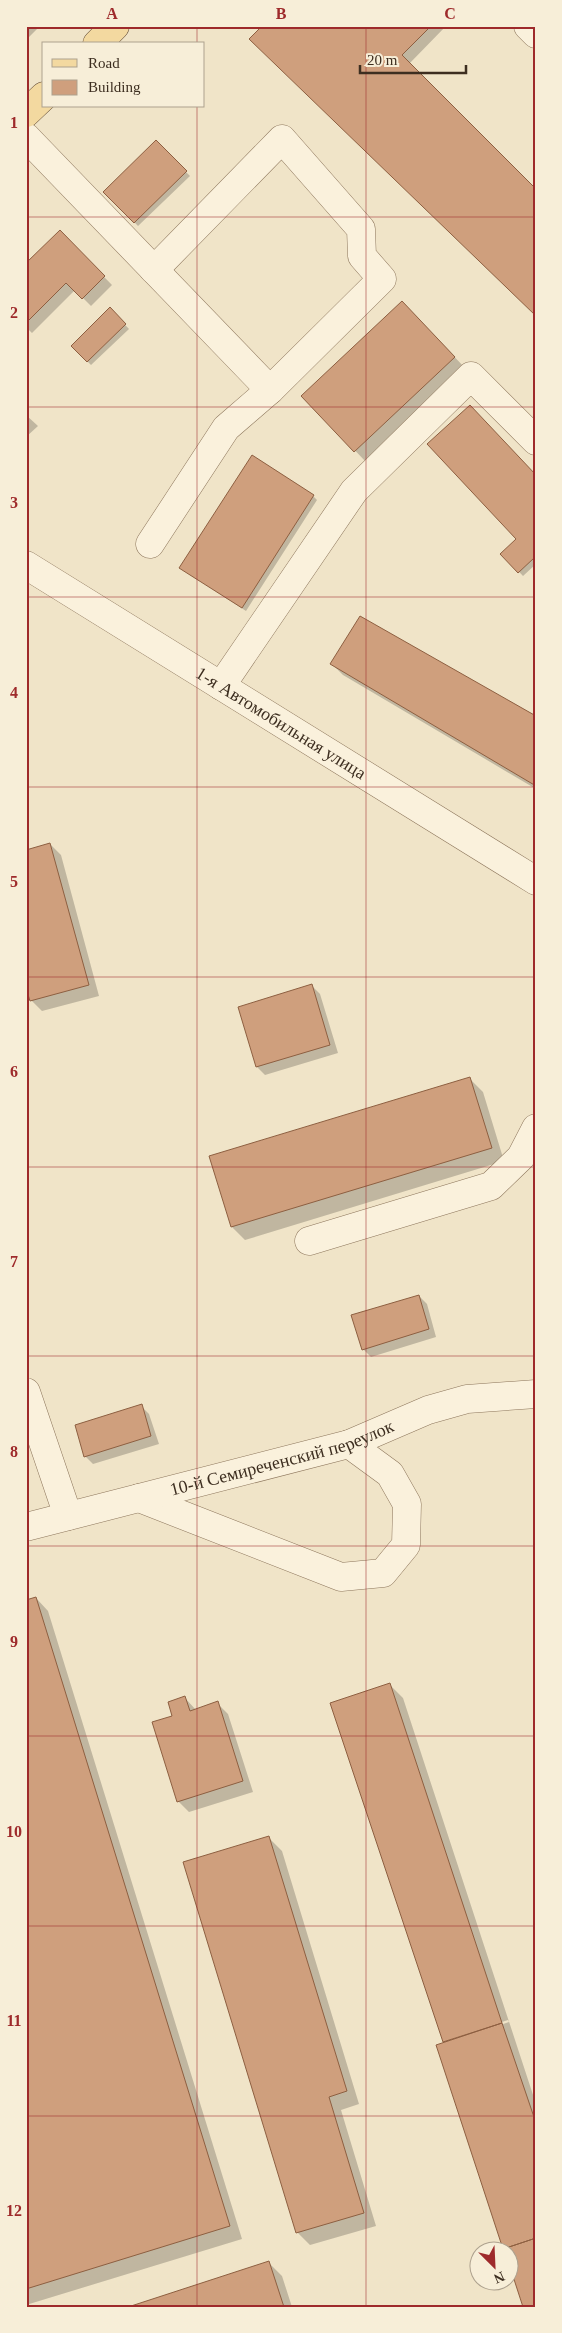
<svg xmlns="http://www.w3.org/2000/svg" width="562" height="2333" viewBox="0 0 562 2333" font-family="'Times New Roman',serif">
  <style>
    .shadow { fill: #0003; fill-rule: evenodd }
    .building { fill: #cf9f7d; stroke: #8d5f41 }
    .lines { fill: none; stroke-linecap: round; stroke-linejoin: round }
    .minor-casing { stroke: #8d765c; stroke-width: 29 }
    .major-casing { stroke: #5b4430; stroke-width: 29 }
    .minor { stroke: #faf1dc; stroke-width: 28 }
    .major { stroke: #f3d9a0; stroke-width: 28 }
    .grid { fill: none; stroke: #9e2a2b; stroke-width: 1; stroke-opacity: 0.55 }
    .labels { text-anchor: middle; stroke-width: 4.5; stroke-linejoin: round; paint-order: stroke }
    .street-label { font-size: 18px; fill: #3d2e20; stroke: #f7eed8 }
    .neatline { fill: none; stroke: #9e2a2b; stroke-width: 2 }
    .grid-label { font-size: 16px; text-anchor: middle; font-weight: bold; fill: #9e2a2b }
  </style>
  <rect width="100%" height="100%" fill="#f0e4c8"/>
  <path class="shadow" d="M 26,26 L 40,26 L 26,40 Z
    M 264,26 L 446,26 L 409,64 Z
    M 156,142 L 190,176 L 138,226 L 105,192 Z
    M 60,232 L 112,285 L 91,306 L 75,290 L 32,333 L 26,327 L 26,264 Z
    M 110,309 L 129,329 L 91,365 L 72,346 Z
    M 413,313 L 465,368 L 366,462 L 303,396 Z
    M 26,415 L 38,426 L 26,437 Z
    M 536,477 L 536,564 L 523,576 L 502,554 L 518,539 Z
    M 313,496 L 317,500 L 246,611 L 181,568 Z
    M 332,664 L 536,718 L 536,789 L 343,675 Z
    M 50,844 L 61,855 L 99,996 L 42,1011 L 31,1000 Z
    M 312,986 L 320,994 L 338,1053 L 265,1075 L 257,1067 L 239,1008 Z
    M 470,1079 L 483,1092 L 504,1161 L 245,1240 L 232,1227 L 211,1157 Z
    M 419,1296 L 427,1304 L 436,1337 L 371,1357 L 363,1349 Z
    M 141,1406 L 149,1414 L 159,1444 L 93,1464 L 85,1456 Z
    M 36,1598 L 48,1611 L 242,2239 L 26,2305 L 26,1601 Z
    M 390,1685 L 403,1698 L 536,2104 L 536,2307 L 524,2307 L 510,2263 L 510,2250 L 505,2250 L 437,2046 L 445,2043 L 332,1704 ZM 508,2020 L 509,2022 L 450,2042 L 450,2039 Z
    M 185,1698 L 196,1710 L 217,1703 L 228,1714 L 253,1792 L 189,1812 L 178,1801 L 173,1717 Z
    M 269,1838 L 282,1851 L 359,2104 L 341,2110 L 376,2226 L 310,2245 L 298,2233 L 185,1863 Z
    M 269,2263 L 282,2276 L 292,2307 L 132,2307 Z"/>
  <path class="building" d="M 262,26 L 431,26 L 402,55 L 536,189 L 536,316 L 249,39 Z
    M 156,140 L 187,171 L 134,223 L 103,192 Z
    M 60,230 L 105,276 L 82,299 L 66,283 L 26,323 L 26,263 Z
    M 402,301 L 455,357 L 354,452 L 301,396 Z
    M 110,307 L 126,324 L 87,362 L 71,346 Z
    M 470,405 L 536,475 L 536,560 L 534,558 L 518,573 L 500,554 L 516,539 L 427,444 Z
    M 252,455 L 314,495 L 242,608 L 179,568 Z
    M 360,616 L 536,716 L 536,786 L 330,664 Z
    M 50,843 L 89,985 L 30,1001 L 26,988 L 26,850 Z
    M 312,984 L 330,1045 L 256,1067 L 238,1007 Z
    M 470,1077 L 492,1148 L 231,1227 L 209,1156 Z
    M 419,1295 L 429,1329 L 362,1350 L 351,1315 Z
    M 142,1404 L 151,1436 L 84,1457 L 75,1425 Z
    M 36,1597 L 230,2226 L 26,2289 L 26,1600 Z
    M 390,1683 L 502,2023 L 443,2042 L 330,1703 Z
    M 185,1696 L 190,1711 L 218,1701 L 243,1781 L 177,1802 L 152,1722 L 172,1716 L 168,1702 Z
    M 269,1836 L 347,2091 L 329,2097 L 364,2213 L 296,2233 L 183,1862 Z
    M 502,2023 L 536,2123 L 536,2238 L 503,2249 L 436,2045 Z
    M 536,2238 L 536,2307 L 523,2307 L 510,2267 L 510,2250 L 504,2250 L 503,2249 Z
    M 269,2261 L 284,2307 L 128,2307 Z"/>
  <g class="lines">
    <defs>
      <g id="minor">
        <path d="M 528,26 L 536,34"/>
        <path d="M 26,137 L 270,390"/>
        <path d="M 150,544 L 226,428 L 270,390 L 382,279 L 362,256 L 361,229 L 282,139 L 154,270"/>
        <path id="s1" d="M 26,565 L 536,881"/>
        <path d="M 221,686 L 354,491 L 471,376 L 536,441"/>
        <path d="M 309,1241 L 491,1186 L 521,1157 L 536,1128"/>
        <path d="M 26,1392 L 68,1516"/>
        <path d="M 139,1498 L 341,1577 L 383,1573 L 406,1545 L 407,1504 L 390,1474 L 349,1444"/>
        <path id="s2" d="M 26,1527 L 349,1444 L 428,1410 L 467,1399 L 536,1394"/>
      </g>
      <path id="major" d="M 97,44 L 115,26
        M 26,113 L 44,96"/>
    </defs>
    <use href="#minor" class="minor-casing"/>
    <use href="#major" class="major-casing"/>
    <use href="#minor" class="minor"/>
    <use href="#major" class="major"/>
  </g>
  <path class="grid" d="M 197,26 L 197,44M 366,26 L 366,2307M 197,106 L 197,2307M 26,217 L 536,217M 26,407 L 536,407M 26,597 L 536,597M 26,787 L 536,787M 26,977 L 536,977M 26,1167 L 536,1167M 26,1356 L 536,1356M 26,1546 L 536,1546M 26,1736 L 536,1736M 26,1926 L 536,1926M 26,2116 L 536,2116"/>
  <g class="labels">
    <g class="street-label">
      <text dy="6" stroke="none"><textPath href="#s1" startOffset="300">1-я Автомобильная улица</textPath></text>
      <text dy="6" stroke="none"><textPath href="#s2" startOffset="265">10-й Семиреченский переулок</textPath></text>
    </g>
  </g>
  <rect width="562" height="2333" fill="none" stroke="#f7eed8" stroke-width="55"/>
  <rect x="42" y="42" width="162" height="65" fill="#f7eed8" stroke="#ada18e"/>
  <rect x="52" y="59" width="25" height="8" fill="#f3d9a0" stroke="#ada18e"/>
  <text x="88" y="68" font-size="15" fill="#3d2e20">Road</text>
  <rect x="52" y="80" width="25" height="15" fill="#cf9f7d" stroke="#ada18e"/>
  <text x="88" y="92" font-size="15" fill="#3d2e20">Building</text>
  <g transform="translate(494 2266) rotate(156)"><circle r="24" fill="#f7eed8" stroke="#ada18e"/>
  <path d="M0-4L9 19L0 12L-9 19Z" fill="#9e2a2b"/>
  <text y="-8" font-size="14" font-weight="bold" text-anchor="middle" fill="#3d2e20">N</text>
  </g>
  <path d="M360 65v8h106v-8" fill="none" stroke="#3d2e20" stroke-width="2.5"/>
  <text x="367" y="65" font-size="15" fill="#3d2e20" stroke="#f7eed8" stroke-width="4" paint-order="stroke">20 m</text>
  <rect x="28" y="28" width="506" height="2278" class="neatline"/>
  <g class="grid-label">
    <text x="112" y="19">A</text>
    <text x="281" y="19">B</text>
    <text x="450" y="19">C</text>
    <text x="14" y="128">1</text>
    <text x="14" y="318">2</text>
    <text x="14" y="508">3</text>
    <text x="14" y="698">4</text>
    <text x="14" y="887">5</text>
    <text x="14" y="1077">6</text>
    <text x="14" y="1267">7</text>
    <text x="14" y="1457">8</text>
    <text x="14" y="1647">9</text>
    <text x="14" y="1837">10</text>
    <text x="14" y="2026">11</text>
    <text x="14" y="2216">12</text>
  </g>
</svg>
